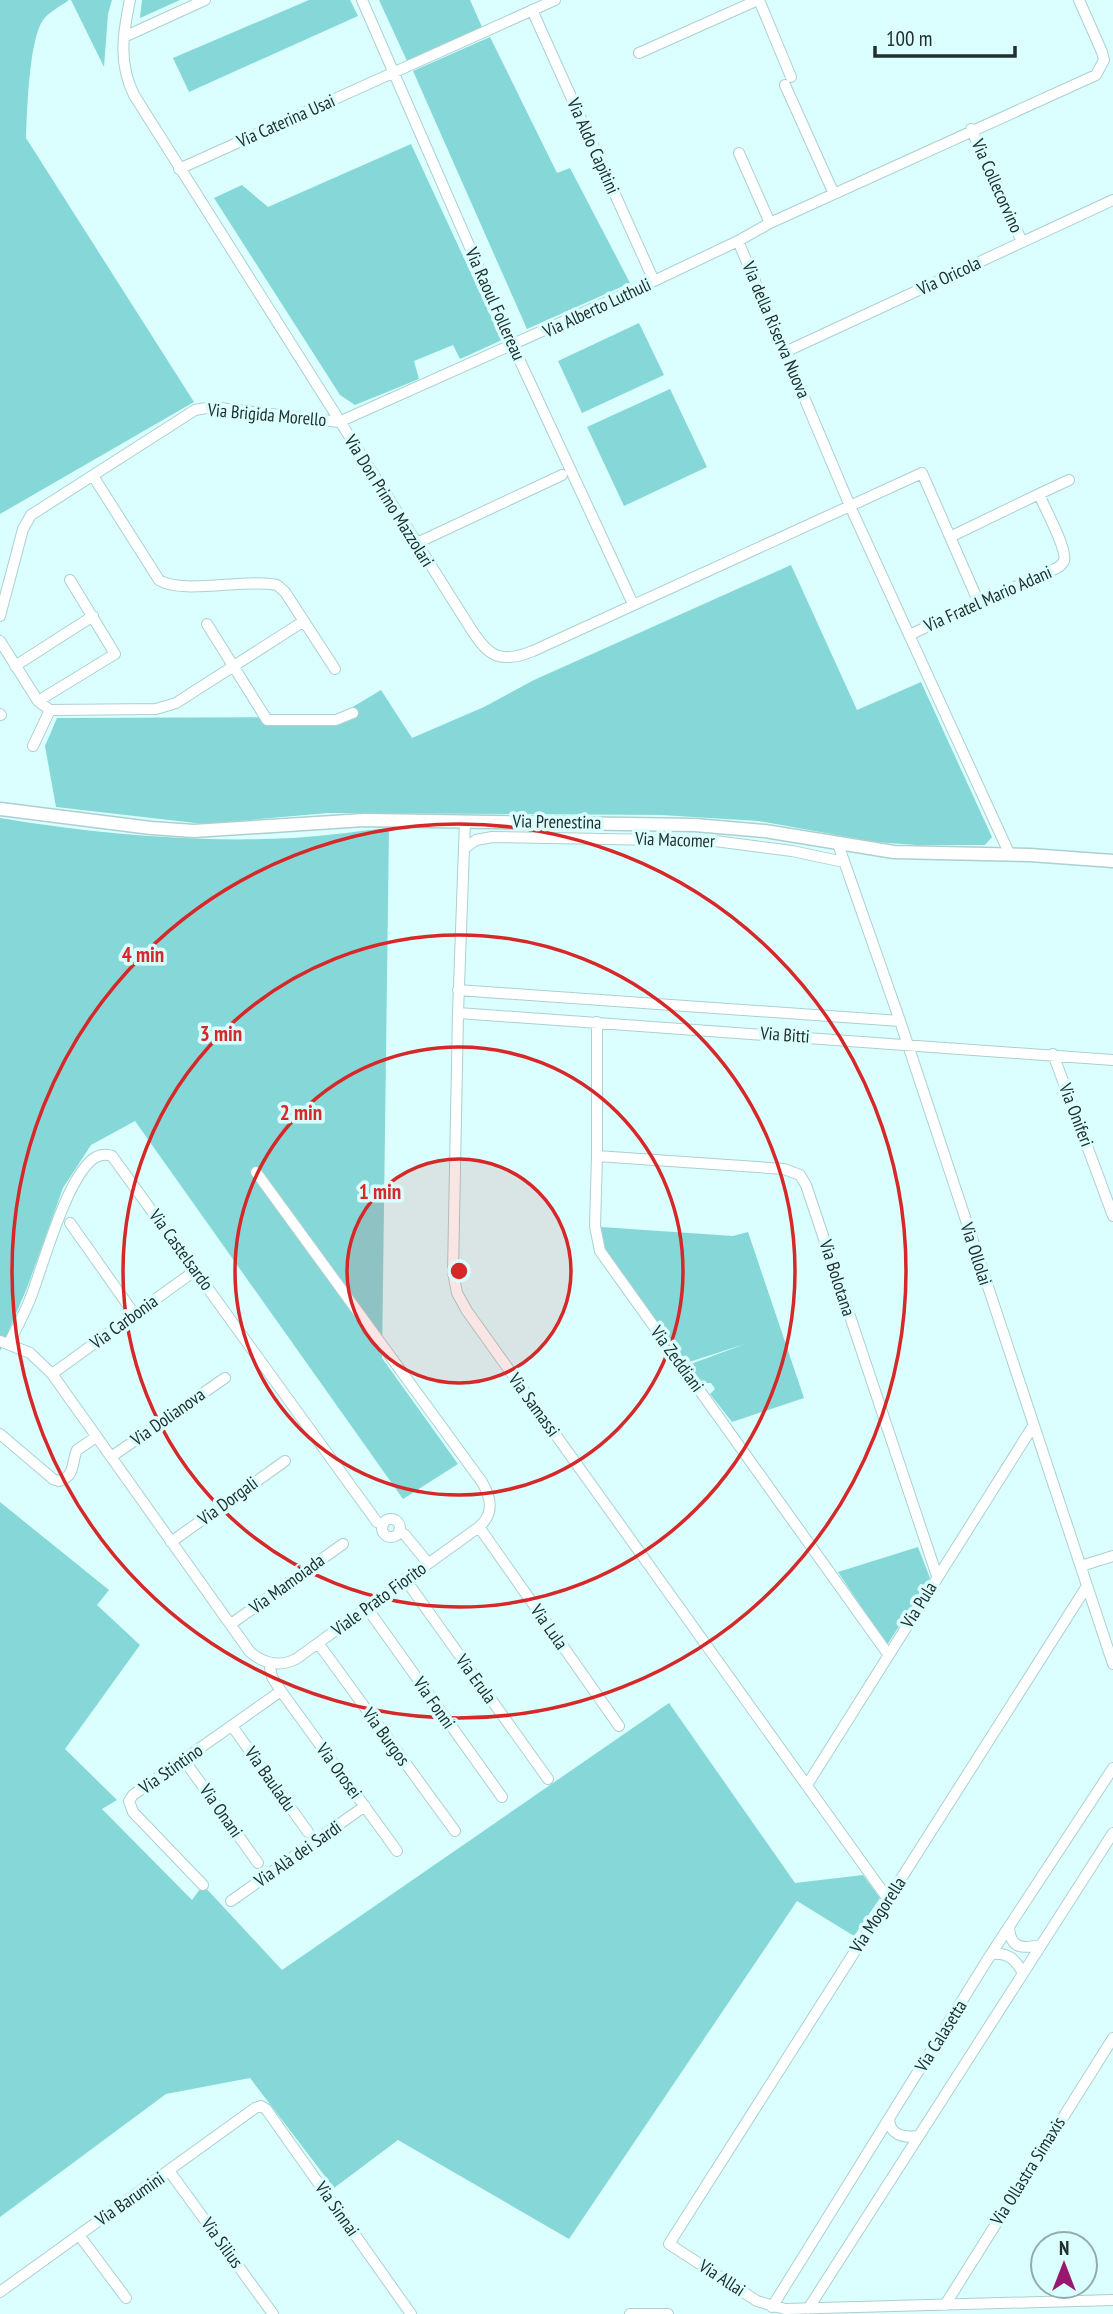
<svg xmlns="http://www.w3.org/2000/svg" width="1113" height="2314" viewBox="0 0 1113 2314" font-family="'PT Sans Narrow',sans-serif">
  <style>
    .green { fill: #86d8d8 }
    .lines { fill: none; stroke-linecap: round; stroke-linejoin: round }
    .minor-casing { stroke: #acd0d0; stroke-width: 12 }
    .major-casing { stroke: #acd0d0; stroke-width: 15 }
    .minor { stroke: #fff; stroke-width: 10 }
    .major { stroke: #fff; stroke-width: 12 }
    .ring { fill: none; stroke: #d62828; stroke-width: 3.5 }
    .labels { text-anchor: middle; stroke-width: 7; stroke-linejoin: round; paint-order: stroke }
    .street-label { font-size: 18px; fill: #212f2f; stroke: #dafffe }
    .centre { fill: #d62828; stroke: #dafffe; stroke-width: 3.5 }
    .ring-label { font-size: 21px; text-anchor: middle; font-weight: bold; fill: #d62828; stroke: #dafffe; stroke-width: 7; stroke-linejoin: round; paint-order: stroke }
  </style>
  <rect width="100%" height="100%" fill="#dafffe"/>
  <path class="green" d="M 0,0 L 69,0 C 61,6 49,12 43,20 C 29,40 27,112 26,138 L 194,402 L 0,514 Z
    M 71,0 L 112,0 L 108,14 L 104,67 Z
    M 142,0 L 180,0 L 140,18 Z
    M 309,0 L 350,0 L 358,16 L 189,92 L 173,58 Z
    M 379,0 L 470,0 L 482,27 L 407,61 Z
    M 490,37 L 557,173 L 570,168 L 630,283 L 527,329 L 413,71 Z
    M 411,144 L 502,340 L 460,359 L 453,345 L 414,361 L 419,379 L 355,405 L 340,395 L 214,198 L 242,185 L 268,207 Z
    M 639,323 L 664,375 L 582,413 L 558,361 Z
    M 670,389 L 707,467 L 624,506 L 587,427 Z
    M 791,565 L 857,710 L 921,682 L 992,837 L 985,845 L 917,845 L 875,842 L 759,821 L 661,815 L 328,813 L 204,824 L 56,807 L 45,746 L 57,718 L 336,717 L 381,690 L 412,738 L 484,707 L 534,680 Z
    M 0,818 C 97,834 195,843 293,838 C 325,836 358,831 389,828 L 382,1358 L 458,1464 L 403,1499 L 135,1121 L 91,1145 L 63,1188 L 27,1288 L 0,1351 Z
    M 601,1227 L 733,1236 L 748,1232 L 804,1398 L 732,1422 L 710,1394 L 715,1389 L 711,1383 L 702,1383 L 688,1365 L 745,1344 L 686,1363 L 600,1244 Z
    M 0,1502 L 109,1590 L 97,1605 L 140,1645 L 65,1749 L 117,1800 L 102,1809 L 192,1900 L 203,1885 L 282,1970 L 669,1703 L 795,1883 L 863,1875 L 880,1898 L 854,1936 L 797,1901 L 569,2239 L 398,2140 L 334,2188 L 250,2078 L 166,2094 L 0,2217 Z
    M 918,1547 L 930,1578 L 887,1645 L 838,1572 Z"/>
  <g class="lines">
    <defs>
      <path id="minor" d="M 130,0 C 123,33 118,63 134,95 L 471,629 C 489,657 500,664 533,651 L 922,473 L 979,603
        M 362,0 L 513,346 L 633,604
        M 759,0 L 791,77
        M 532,10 L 654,281
        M 124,37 L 205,0
        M 639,53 L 758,0
        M 785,85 L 834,194
        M 971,129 L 1022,242
        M 739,153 L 770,223
        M 179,169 L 555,0
        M 738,241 L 850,506 L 1010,855
        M 785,352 L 1113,200
        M 93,476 L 159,580 C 182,595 247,578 277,585 L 285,592 L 335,669
        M 1039,494 L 1069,480
        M 417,543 L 562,475
        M 0,616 L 23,529 L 31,515 L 195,410 L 212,407 L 339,422 L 654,281 L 738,241 L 770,223 L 1096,75 L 1104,60 L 1102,52 L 1079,0
        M 207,624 L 267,720 L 336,720 L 353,713
        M 909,635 L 1055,569 C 1059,567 1062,565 1064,561 C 1068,550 1044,507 1039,494 L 950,537
        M 0,641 L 38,701 L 50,710 L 156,709 L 176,703 L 304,621
        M 15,666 L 93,616
        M 38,701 L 115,654 L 70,580
        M 0,714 L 1,715
        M 33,746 L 50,710
        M 465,821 L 458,1013 L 453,1272 L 457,1293 L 467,1311 L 888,1899
        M 838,844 L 900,1021 L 1113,1664
        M 465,848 L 476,840 L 492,837 L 715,841 L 792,851 L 844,862
        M 458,990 L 900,1021
        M 458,1013 L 1113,1060
        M 597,1022 L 597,1156 L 595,1226 L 600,1251 L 888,1654
        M 1053,1054 L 1113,1216
        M 597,1156 L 784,1169 L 800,1175 L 806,1185 L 937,1576
        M 70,1223 L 135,1315
        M 0,1341 L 30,1353 L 52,1374 L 250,1652 C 264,1664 280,1667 296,1659 L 479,1527 C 494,1514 492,1499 482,1482 L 256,1172
        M 9,1343 C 17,1327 26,1311 32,1294 C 44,1262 68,1173 96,1157 C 102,1154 106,1154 112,1156 L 377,1522 L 383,1525
        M 52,1374 L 196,1270
        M 0,1434 L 53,1479 L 59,1481 C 76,1476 71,1463 77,1450 L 96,1437
        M 111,1457 L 225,1378
        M382 1528a9 9 0 1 1 18 0a9 9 0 1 1-18 0Z
        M 479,1527 L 619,1726
        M 399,1531 L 405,1535 L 428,1563
        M 171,1542 L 285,1461
        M 1081,1566 L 1113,1556
        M 405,1579 L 548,1779
        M 1087,1586 L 669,2244 L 757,2301 L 785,2309 L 1113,2300
        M 367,1608 L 502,1797
        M 231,1624 L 343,1544
        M 318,1643 L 455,1831
        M 281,1691 L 397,1851
        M 232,1726 L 308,1832
        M 184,1760 L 258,1863
        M 807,1785 L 1033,1426
        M 203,1885 L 133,1812 L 129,1801 L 133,1795 L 281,1691 L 272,1677 L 269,1663
        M 231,1901 L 365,1806
        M 1009,1926 C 1010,1949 1022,1949 1041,1945
        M 991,1954 C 1008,1952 1015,1959 1023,1973
        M 889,2119 C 890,2135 903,2138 917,2136
        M 170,2172 L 273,2314
        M 79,2235 L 126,2298
        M 0,2292 L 255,2108 L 261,2106 L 266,2109 L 411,2314
        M 945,2305 L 1113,2038
        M 772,2307 L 991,1954 L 1113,1768
        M 808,2309 L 1113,1833
        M 630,2314 L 668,2314"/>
      <path id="major" d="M 0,809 L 151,828 L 194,831 L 364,820 L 695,825 L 765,831 L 894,852 L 1030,855 L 1113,861"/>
    </defs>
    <use href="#minor" class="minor-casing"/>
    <use href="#major" class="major-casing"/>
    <use href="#minor" class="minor"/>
    <use href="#major" class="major"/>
  </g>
  <circle cx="459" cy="1271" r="112" fill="#d62828" fill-opacity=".12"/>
  <g class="ring">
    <circle cx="459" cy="1271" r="112"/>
    <circle cx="459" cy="1271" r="224"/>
    <circle cx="459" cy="1271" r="336"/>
    <circle cx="459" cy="1271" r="447"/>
  </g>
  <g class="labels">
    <g class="street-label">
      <text transform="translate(286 121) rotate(-24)" y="6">Via Caterina Usai</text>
      <text transform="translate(593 146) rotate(66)" y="6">Via Aldo Capitini</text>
      <text transform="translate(997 186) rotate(66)" y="6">Via Collecorvino</text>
      <text transform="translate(949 276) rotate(-25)" y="6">Via Oricola</text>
      <text transform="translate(495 304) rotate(66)" y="6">Via Raoul Follereau</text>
      <text transform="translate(597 308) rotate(-25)" y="6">Via Alberto Luthuli</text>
      <text transform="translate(776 330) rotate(67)" y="6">Via della Riserva Nuova</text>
      <text transform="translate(267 415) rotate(5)" y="6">Via Brigida Morello</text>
      <text transform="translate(389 501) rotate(58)" y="6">Via Don Primo Mazzolari</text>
      <text transform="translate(988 599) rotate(-24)" y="6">Via Fratel Mario Adani</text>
      <text transform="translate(557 822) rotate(1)" y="6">Via Prenestina</text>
      <text transform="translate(675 840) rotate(2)" y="6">Via Macomer</text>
      <text transform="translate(785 1035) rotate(4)" y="6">Via Bitti</text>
      <text transform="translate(1076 1115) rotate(69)" y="6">Via Oniferi</text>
      <text transform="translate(181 1250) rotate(54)" y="6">Via Castelsardo</text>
      <text transform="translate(976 1254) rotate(72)" y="6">Via Ollolai</text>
      <text transform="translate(837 1278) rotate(72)" y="6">Via Bolotana</text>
      <text transform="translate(124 1322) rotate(-36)" y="6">Via Carbonia</text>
      <text transform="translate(677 1359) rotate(54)" y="6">Via Zeddiani</text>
      <text transform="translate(534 1405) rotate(54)" y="6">Via Samassi</text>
      <text transform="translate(168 1417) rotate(-35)" y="6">Via Dolianova</text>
      <text transform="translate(228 1501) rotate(-36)" y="6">Via Dorgali</text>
      <text transform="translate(287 1584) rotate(-36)" y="6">Via Mamoiada</text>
      <text transform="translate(379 1599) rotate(-36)" y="6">Viale Prato Fiorito</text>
      <text transform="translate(919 1605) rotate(-58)" y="6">Via Pula</text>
      <text transform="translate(549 1627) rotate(55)" y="6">Via Lula</text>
      <text transform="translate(476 1679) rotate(54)" y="6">Via Erula</text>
      <text transform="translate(434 1703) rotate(55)" y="6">Via Fonni</text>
      <text transform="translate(386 1737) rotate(54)" y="6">Via Burgos</text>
      <text transform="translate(171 1769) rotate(-35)" y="6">Via Stintino</text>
      <text transform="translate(339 1771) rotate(54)" y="6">Via Orosei</text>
      <text transform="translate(270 1779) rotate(55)" y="6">Via Bauladu</text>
      <text transform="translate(221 1811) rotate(55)" y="6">Via Onani</text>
      <text transform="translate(298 1854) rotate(-35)" y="6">Via Alà dei Sardi</text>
      <text transform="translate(878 1915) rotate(-57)" y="6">Via Mogorella</text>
      <text transform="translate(941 2036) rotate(-58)" y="6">Via Calasetta</text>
      <text transform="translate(1028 2171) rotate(-58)" y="6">Via Ollastra Simaxis</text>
      <text transform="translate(130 2199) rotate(-35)" y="6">Via Barumini</text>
      <text transform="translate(337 2209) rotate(55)" y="6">Via Sinnai</text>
      <text transform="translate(222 2243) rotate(54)" y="6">Via Silius</text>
      <text transform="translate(722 2278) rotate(33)" y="6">Via Allai</text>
    </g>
  </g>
  <circle cx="459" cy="1271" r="10" class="centre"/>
  <g class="ring-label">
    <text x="143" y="962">4 min</text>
    <text x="221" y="1041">3 min</text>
    <text x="301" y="1120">2 min</text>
    <text x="380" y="1199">1 min</text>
  </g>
  <g transform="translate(1064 2265)"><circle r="33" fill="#dafffe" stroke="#90acab" stroke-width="2"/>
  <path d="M0-5L12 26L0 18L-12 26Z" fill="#98186f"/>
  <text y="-10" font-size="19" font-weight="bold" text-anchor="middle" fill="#212f2f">N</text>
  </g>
  <path d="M875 46v10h140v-10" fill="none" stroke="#212f2f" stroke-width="3.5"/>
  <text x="886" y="46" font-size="21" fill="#212f2f" stroke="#dafffe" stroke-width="5" paint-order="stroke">100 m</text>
</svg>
